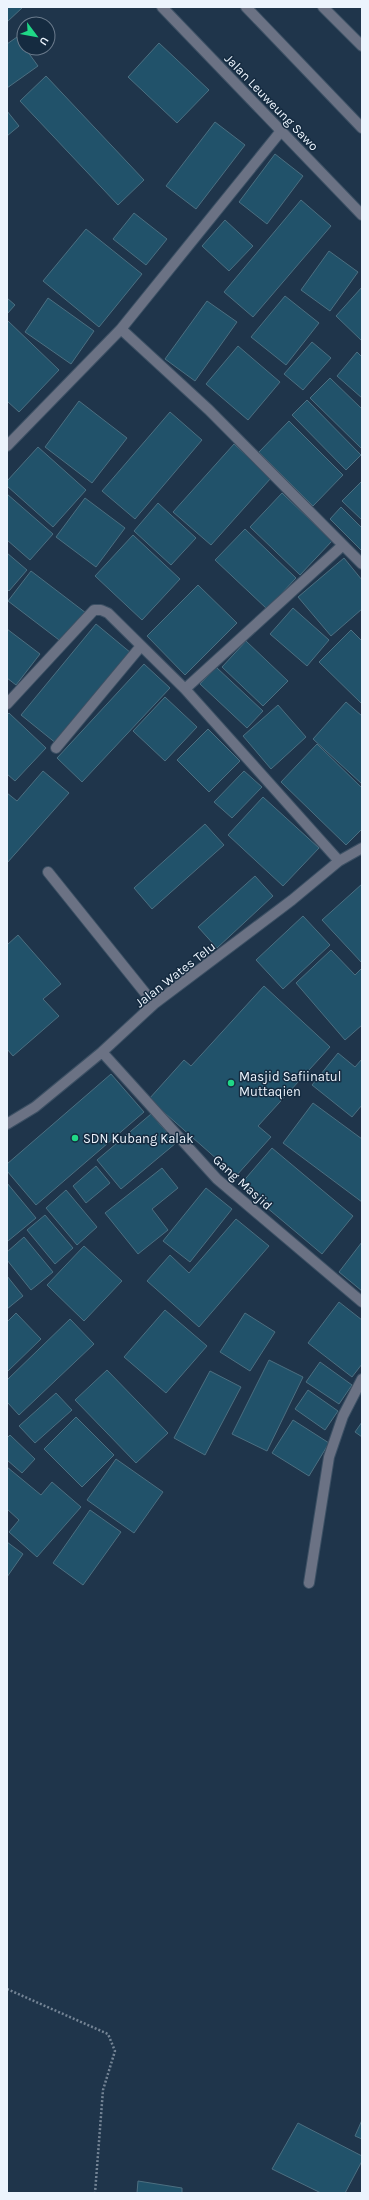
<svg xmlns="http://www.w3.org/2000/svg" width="369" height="2200" viewBox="0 0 369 2200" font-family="Karla,sans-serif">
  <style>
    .building { fill: #21526a; stroke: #4c6f81 }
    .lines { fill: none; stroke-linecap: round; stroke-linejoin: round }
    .minor-casing { stroke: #3c5064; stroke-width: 12 }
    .path { stroke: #748495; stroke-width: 2.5; stroke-dasharray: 2 2; stroke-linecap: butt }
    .minor { stroke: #6b7284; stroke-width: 10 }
    .poi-dot { fill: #20d887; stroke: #152b40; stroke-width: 1.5 }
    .labels { text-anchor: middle; stroke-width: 3; stroke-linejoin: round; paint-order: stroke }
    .street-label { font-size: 13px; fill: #ecf4fd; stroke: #152b40 }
    .poi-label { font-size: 13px; fill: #ecf4fd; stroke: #152b40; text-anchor: start }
  </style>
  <rect width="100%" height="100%" fill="#1f354b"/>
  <path class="building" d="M 7,7 L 23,7 L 7,22 Z
    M 17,37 L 38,66 L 7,88 L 7,44 Z
    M 159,43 L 209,90 L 177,123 L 128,77 Z
    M 46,76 L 144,180 L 118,205 L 20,101 Z
    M 7,111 L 19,126 L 7,136 Z
    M 215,122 L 245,145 L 196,209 L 166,186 Z
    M 275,154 L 303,176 L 267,224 L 239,202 Z
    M 301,200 L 331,226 L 253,317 L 224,292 Z
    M 134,213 L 167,239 L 146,265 L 113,239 Z
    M 225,220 L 253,246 L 229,271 L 202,246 Z
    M 86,229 L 142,274 L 99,327 L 43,281 Z
    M 329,251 L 358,272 L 330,311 L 301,290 Z
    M 362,287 L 362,341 L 336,316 Z
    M 285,296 L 319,323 L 286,365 L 251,337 Z
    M 7,298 L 15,305 L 7,314 Z
    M 48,298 L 94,331 L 71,364 L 25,332 Z
    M 207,301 L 237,322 L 195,381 L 165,359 Z
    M 7,320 L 59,370 L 19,412 L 7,401 Z
    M 312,342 L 331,358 L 303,390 L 284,374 Z
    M 238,346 L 280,382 L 248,420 L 206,384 Z
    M 357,352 L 362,357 L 362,398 L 337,376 Z
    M 330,378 L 362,409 L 362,449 L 310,398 Z
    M 307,400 L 361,455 L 346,470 L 292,415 Z
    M 79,401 L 127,438 L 92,483 L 45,447 Z
    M 170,412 L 202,440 L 135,519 L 102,491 Z
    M 289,421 L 343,475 L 313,506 L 259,452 Z
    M 234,444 L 271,478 L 211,545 L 173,512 Z
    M 38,447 L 86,490 L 53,527 L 7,486 L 7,481 Z
    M 362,481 L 362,520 L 342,501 Z
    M 282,493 L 332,541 L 300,575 L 250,527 Z
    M 7,494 L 53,534 L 30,560 L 7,540 Z
    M 85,498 L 125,528 L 96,567 L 56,537 Z
    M 158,503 L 196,538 L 171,565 L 134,531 Z
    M 341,507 L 362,528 L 362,551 L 330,519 Z
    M 245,529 L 296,578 L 267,609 L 215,560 Z
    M 133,535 L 180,579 L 142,620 L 95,576 Z
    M 7,553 L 27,570 L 9,591 L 7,589 Z
    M 344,558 L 362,580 L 362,609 L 331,636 L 298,597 Z
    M 31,571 L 86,613 L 63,643 L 8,601 Z
    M 198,585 L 237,623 L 185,675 L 147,636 Z
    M 293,608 L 329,640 L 307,666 L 270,634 Z
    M 96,624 L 131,653 L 57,744 L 21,715 Z
    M 7,629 L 40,654 L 16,685 L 7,678 Z
    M 351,630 L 362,641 L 362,704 L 319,662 Z
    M 246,641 L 288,681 L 263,706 L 222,667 Z
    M 144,664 L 170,688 L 82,782 L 57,758 Z
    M 216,667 L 263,711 L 247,728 L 200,684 Z
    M 165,697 L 197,727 L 165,761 L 133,731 Z
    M 346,702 L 362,716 L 362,784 L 313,739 Z
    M 278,705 L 306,737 L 271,769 L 243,736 Z
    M 9,713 L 46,748 L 15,781 L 7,774 L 7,715 Z
    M 208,729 L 240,761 L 209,792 L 177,760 Z
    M 317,744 L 362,788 L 362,829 L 346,845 L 281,782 Z
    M 43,771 L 69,793 L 7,863 L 7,793 L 17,801 Z
    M 244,771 L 262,787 L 232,818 L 214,802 Z
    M 263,797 L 319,848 L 283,886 L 228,835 Z
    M 205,824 L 224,845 L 152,909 L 134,888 Z
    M 255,876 L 273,896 L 217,948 L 198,927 Z
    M 362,884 L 362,963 L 322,920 Z
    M 303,916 L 330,945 L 283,989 L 256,960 Z
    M 18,935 L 61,984 L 43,999 L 59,1016 L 13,1056 L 7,1049 L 7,945 Z
    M 331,950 L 355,975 L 362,968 L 362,1025 L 345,1040 L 296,983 Z
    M 264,986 L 330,1047 L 258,1126 L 271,1137 L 236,1176 L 149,1099 L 184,1060 L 191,1066 Z
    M 338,1053 L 355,1067 L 362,1059 L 362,1105 L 352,1117 L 312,1085 Z
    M 111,1074 L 144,1112 L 36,1205 L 7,1171 L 7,1164 Z
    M 313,1103 L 362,1139 L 362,1202 L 283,1143 Z
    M 151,1114 L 176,1143 L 121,1189 L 97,1160 Z
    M 272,1148 L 353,1216 L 322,1254 L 240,1185 Z
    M 96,1166 L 110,1183 L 86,1203 L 73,1186 Z
    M 162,1168 L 178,1188 L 152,1209 L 168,1230 L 138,1254 L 105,1213 Z
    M 7,1183 L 36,1218 L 8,1241 L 7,1240 Z
    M 206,1188 L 232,1209 L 190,1262 L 163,1241 Z
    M 66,1190 L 97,1227 L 77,1245 L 46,1208 Z
    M 45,1215 L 73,1248 L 55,1264 L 27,1230 Z
    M 236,1219 L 269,1246 L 199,1327 L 147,1281 L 170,1255 L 189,1273 Z
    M 24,1237 L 53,1272 L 31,1290 L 7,1260 L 7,1252 Z
    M 362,1242 L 362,1291 L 339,1272 Z
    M 84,1246 L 122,1281 L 84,1321 L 47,1285 Z
    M 7,1276 L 23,1296 L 7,1309 Z
    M 339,1302 L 362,1320 L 362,1364 L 352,1377 L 308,1343 Z
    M 165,1310 L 207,1346 L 166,1393 L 124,1357 Z
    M 16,1313 L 41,1339 L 7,1372 L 7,1322 Z
    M 245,1313 L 275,1332 L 250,1371 L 220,1352 Z
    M 70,1319 L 94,1344 L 19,1415 L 7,1402 L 7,1380 Z
    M 269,1360 L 303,1377 L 267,1451 L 232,1434 Z
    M 320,1362 L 352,1385 L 339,1404 L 306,1382 Z
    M 107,1370 L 168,1433 L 136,1463 L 75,1400 Z
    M 210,1371 L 241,1387 L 205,1455 L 174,1438 Z
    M 308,1390 L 338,1411 L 325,1430 L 295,1409 Z
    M 56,1393 L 72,1410 L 35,1443 L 19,1426 Z
    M 76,1417 L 114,1455 L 82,1487 L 44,1449 Z
    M 293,1420 L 329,1443 L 309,1476 L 272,1453 Z
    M 362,1422 L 362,1437 L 355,1432 Z
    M 10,1435 L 35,1459 L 22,1473 L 7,1460 L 7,1438 Z
    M 116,1459 L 163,1492 L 134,1533 L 87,1500 Z
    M 7,1467 L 41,1495 L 52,1482 L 81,1507 L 37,1557 L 9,1532 L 19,1520 L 7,1509 Z
    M 90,1510 L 121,1532 L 83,1585 L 53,1563 Z
    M 7,1542 L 23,1554 L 7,1577 Z
    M 362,2120 L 362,2139 L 355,2136 Z
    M 298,2123 L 362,2156 L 362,2161 L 345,2193 L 321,2193 L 272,2169 Z
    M 138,2181 L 182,2188 L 182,2193 L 137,2193 Z"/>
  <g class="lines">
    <defs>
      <path id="minor" d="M 162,7 L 362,215
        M 246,7 L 362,128
        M 323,7 L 362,46
        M 281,131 L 121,329 L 209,410 L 343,545
        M 7,446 L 121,329
        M 185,689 L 339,861
        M 7,704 L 94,610 L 101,610 L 108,613 L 185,689 L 343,545 L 362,564
        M 56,748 L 141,646
        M 48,872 L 154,1004
        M 102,1052 L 217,1179 L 362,1302
        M 7,1124 L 35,1107 L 102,1052 L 154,1004 L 292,900 L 339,861 L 362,848
        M 309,1583 L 329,1457 L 343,1416 L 362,1379"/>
    </defs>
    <use href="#minor" class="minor-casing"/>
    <path class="path" d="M 7,1989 L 108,2034 L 115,2051 L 103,2090 L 95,2193"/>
    <use href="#minor" class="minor"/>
  </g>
  <g class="poi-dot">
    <circle cx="231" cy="1083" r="4"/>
    <circle cx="75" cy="1138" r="4"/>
  </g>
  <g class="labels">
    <g class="street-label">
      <text transform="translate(272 102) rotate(46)" y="5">Jalan Leuweung Sawo</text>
      <text transform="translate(175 974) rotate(-38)" y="5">Jalan Wates Telu</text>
      <text transform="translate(243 1182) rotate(42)" y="5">Gang Masjid</text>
    </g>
    <g class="poi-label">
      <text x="239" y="1081">Masjid Safiinatul<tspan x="239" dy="15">Muttaqien</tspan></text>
      <text x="83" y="1143">SDN Kubang Kalak</text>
    </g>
  </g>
  <rect width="369" height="2200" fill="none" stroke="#ecf4fd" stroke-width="16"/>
  <g transform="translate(36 36) rotate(122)"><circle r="19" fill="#152b40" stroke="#6b7b8c"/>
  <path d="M0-3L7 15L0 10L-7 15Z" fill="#20d887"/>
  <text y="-6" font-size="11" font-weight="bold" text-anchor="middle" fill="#ecf4fd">U</text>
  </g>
</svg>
